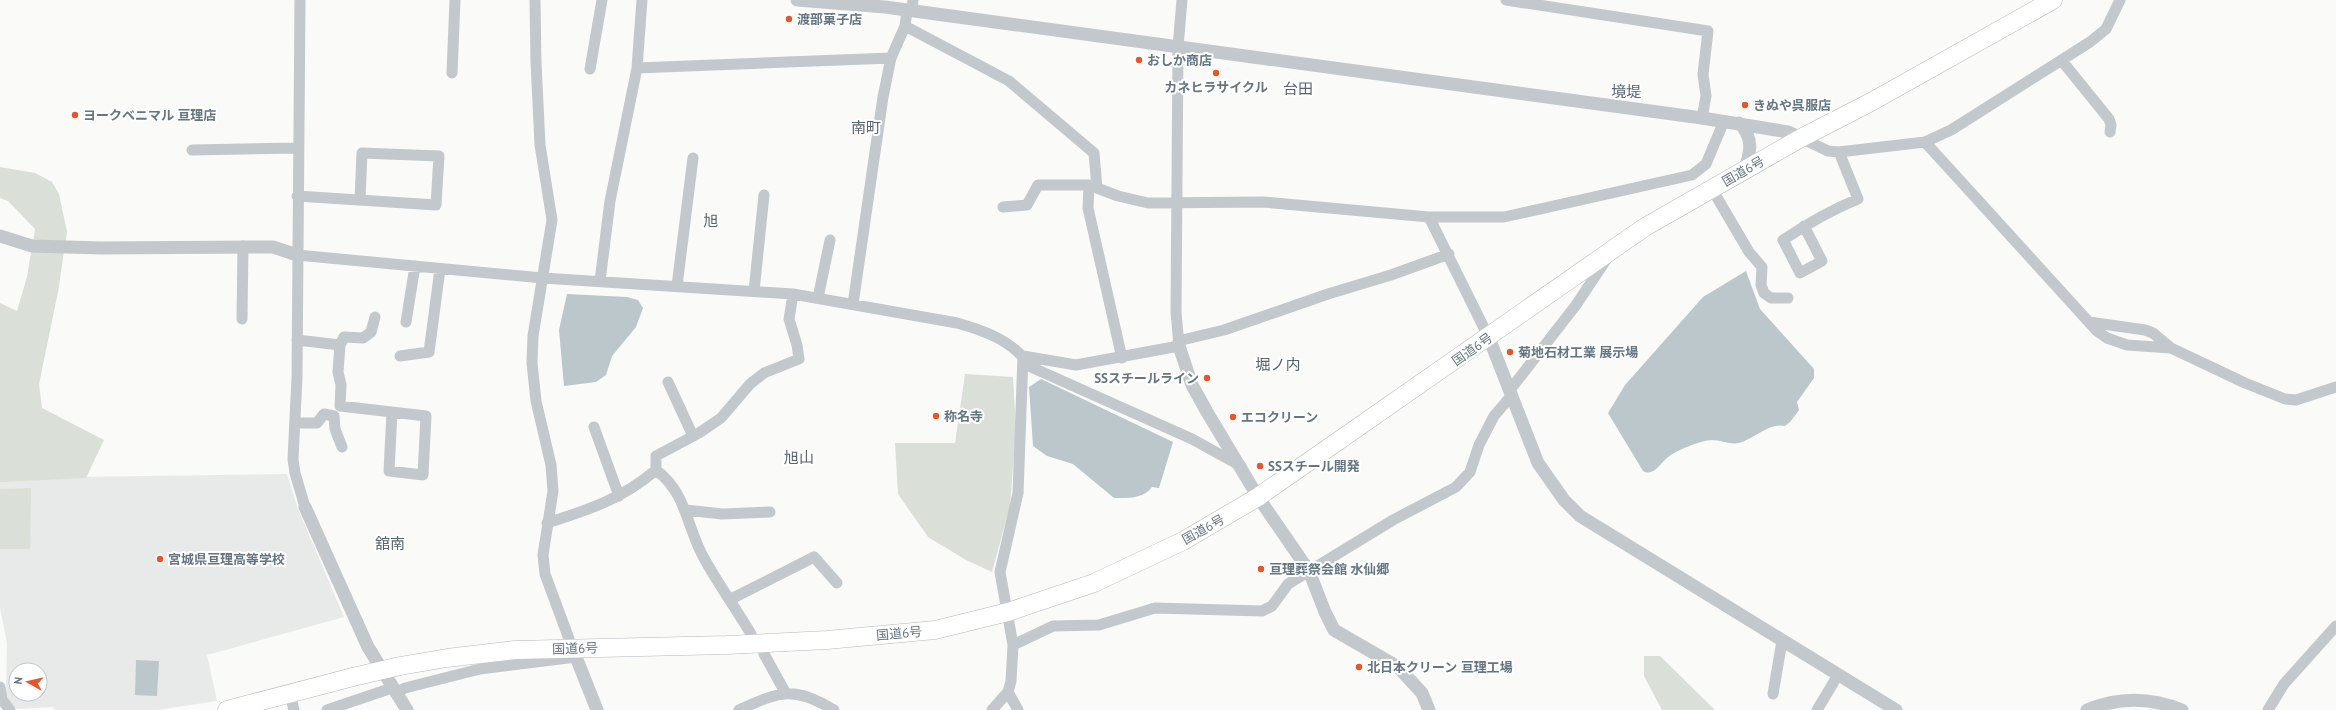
<svg xmlns="http://www.w3.org/2000/svg" width="2336" height="710" viewBox="0 0 2336 710" font-family="'PT Sans','Noto Sans JP',sans-serif">
  <style>
    .built { fill: #e8e9e9; fill-rule: evenodd }
    .green { fill: #dadfd7 }
    .water { fill: #bbc7cb }
    .lines { fill: none; stroke-linecap: round; stroke-linejoin: round }
    .trunk-casing { stroke: #b4b9bd; stroke-width: 19 }
    .minor { stroke: #c3c8cc; stroke-width: 11 }
    .tertiary { stroke: #c3c8cc; stroke-width: 13 }
    .trunk { stroke: #fff; stroke-width: 18 }
    .trunk-bridge-casing { stroke: #b4b9bd; stroke-width: 19; stroke-linecap: butt }
    .trunk-bridge { stroke: #fff; stroke-width: 18 }
    .poi-dot { fill: #e4572e; stroke: #fff; stroke-width: 1.5 }
    .labels { text-anchor: middle; stroke-width: 4; stroke-linejoin: round; paint-order: stroke }
    .poi-label { font-size: 13px; font-weight: bold; fill: #657683; stroke: #fff; text-anchor: start }
    .street-label { font-size: 13px; fill: #657683; stroke: #fff }
    .quarter-label { font-size: 15px; fill: #57646e; stroke: #fff }
  </style>
  <rect width="100%" height="100%" fill="#fafaf8"/>
  <path class="built" d="M 287,474 L 298,509 L 344,617 L 207,655 L 217,701 L 157,710 L 55,710 L 53,707 L 17,709 L 6,698 L 7,643 L 0,608 L 0,478 ZM 16,670 L 40,670 L 40,694 L 16,694 Z"/>
  <path class="green" d="M 0,167 L 35,173 L 52,182 L 59,194 L 67,232 L 58,292 L 39,384 L 42,408 L 104,440 L 86,478 L 0,482 L 0,303 L 17,311 L 27,277 L 35,229 L 8,201 L 0,198 Z
    M 965,374 L 1013,377 L 1016,429 L 1010,506 L 992,572 L 966,560 L 928,537 L 898,494 L 895,443 L 955,443 Z
    M 31,488 L 30,549 L 0,549 L 0,489 Z
    M 1644,656 L 1660,656 L 1715,710 L 1662,710 L 1644,676 Z"/>
  <path class="water" d="M 1746,271 L 1760,309 L 1814,369 L 1814,378 L 1797,402 L 1799,410 L 1790,422 L 1785,426 C 1769,422 1754,439 1739,443 C 1731,445 1720,440 1712,440 C 1702,440 1674,451 1667,458 C 1660,464 1653,477 1643,471 L 1608,413 L 1625,385 L 1703,297 Z
    M 567,294 L 627,297 L 638,300 L 643,308 L 636,327 L 612,356 L 606,375 L 596,382 L 564,386 L 559,330 Z
    M 1041,379 L 1173,442 L 1159,488 L 1152,487 C 1143,499 1129,498 1114,498 L 1073,464 L 1047,456 L 1033,446 L 1029,387 Z
    M 136,660 L 159,661 L 157,696 L 135,695 Z"/>
  <g class="lines">
    <defs>
      <path id="trunk" d="M 400,666 L 447,658 L 515,650 L 727,645 L 827,640 L 935,630 L 1008,612 L 1094,583 L 1183,541 L 1258,497 L 1645,227 L 1801,138 L 1871,102 L 2053,0
        M 227,710 L 353,677"/>
    </defs>
    <use href="#trunk" class="trunk-casing"/>
    <path class="minor" d="M 300,0 L 297,378 L 293,459 L 295,473 L 305,507
      M 535,0 L 536,63 L 540,145 L 552,220 L 533,336 L 532,363 L 536,401 L 551,465 L 553,491 L 543,555 L 545,574 L 572,647
      M 1506,0 L 1708,31 L 1703,74 L 1706,96 L 1702,118
      M 912,10 L 913,0
      M 905,26 L 1009,81 L 1094,153 L 1097,188 L 1118,196 L 1148,203 L 1263,202 L 1429,217 L 1504,217 L 1692,175 L 1706,164 L 1724,121
      M 2062,61 L 2109,119 L 2111,125 L 2110,132
      M 637,68 L 891,58
      M 590,69 L 602,0
      M 452,73 L 455,0
      M 1801,138 L 1828,151 L 1839,152 L 1925,142 L 1951,130 L 2090,42 L 2106,29 L 2120,0
      M 1925,142 L 2097,331 L 2107,338 L 2127,345 L 2171,348 L 2245,383 L 2285,399 L 2296,400 L 2336,387
      M 192,150 L 297,148
      M 1097,188 L 1089,185 L 1088,208 L 1122,358
      M 1712,189 L 1749,252 L 1762,267 L 1761,285 L 1764,293 L 1771,298 L 1788,298
      M 297,196 L 436,205 L 439,156 L 362,153 L 360,200
      M 1003,207 L 1027,205 L 1038,185 L 1089,185
      M 1429,217 L 1489,338
      M 1804,226 L 1822,261 L 1800,273 L 1783,240 C 1807,224 1831,210 1858,199 L 1839,152
      M 297,255 L 543,278 L 793,294 L 957,323 C 986,331 1013,341 1031,367 L 1192,439 L 1241,466
      M 600,281 L 610,201 L 637,68 L 642,0
      M 677,286 L 693,158
      M 754,291 L 764,195
      M 818,298 L 830,240
      M 853,304 L 883,97 L 891,58 L 905,26 L 907,10
      M 242,319 L 243,246
      M 406,322 L 415,266
      M 2089,322 L 2145,330 L 2153,333 L 2171,348
      M 297,340 L 340,345 L 338,372 L 341,385 L 340,406 L 426,416 L 423,475 L 389,471 L 392,412
      M 1178,341 L 1224,330 L 1328,294 L 1391,275 L 1449,254
      M 340,345 L 344,337 L 363,338 L 371,332 L 375,317
      M 400,356 L 429,352 L 440,269
      M 1023,356 L 1076,365 L 1179,346 L 1176,312 L 1178,47 L 1182,0
      M 668,382 L 693,436
      M 1510,390 L 1576,305 L 1608,257
      M 295,423 L 317,423 L 324,414 L 334,416 L 335,429 L 342,447
      M 594,427 L 619,496
      M 656,470 C 688,494 686,528 705,560 C 719,585 736,609 751,634
      M 686,510 L 722,514 L 770,512
      M 547,523 C 588,510 622,499 656,470 L 656,456 L 699,433 L 721,418 L 750,384 L 764,373 L 799,359 L 797,345 L 789,319 L 793,294
      M 731,599 L 814,557 L 837,583
      M 1013,645 L 1053,626 L 1099,625 L 1155,608 L 1262,611 L 1272,606 L 1288,584 L 1393,520 L 1456,487 L 1470,472 L 1479,445 L 1494,416 L 1512,395
      M 764,654 L 785,692
      M 0,687 L 2,700 L 10,710
      M 1008,692 L 1018,710
      M 395,693 L 405,688 L 480,669 L 576,657
      M 290,694 L 294,710
      M 1773,694 L 1782,641
      M 327,710 L 392,688
      M 739,710 C 780,691 794,686 834,710
      M 992,710 L 1008,692 L 1011,681 L 1013,645 L 1000,572 L 1018,493 L 1023,356
      M 1817,710 L 1838,675
      M 2268,710 L 2284,684 L 2336,626"/>
    <path class="tertiary" d="M 797,0 L 885,7 L 1702,118 L 1788,132 L 1801,138
      M 1739,123 C 1754,138 1751,152 1744,171
      M 0,236 L 32,246 L 101,248 L 273,247 L 297,255
      M 1489,338 L 1538,463 L 1564,500 L 1580,516 L 1896,710
      M 1179,346 L 1192,385 L 1207,412 L 1258,497 L 1309,571 L 1325,612 L 1334,630 L 1398,667 L 1422,693 L 1429,710
      M 305,507 L 368,647 L 407,710
      M 572,647 L 597,710
      M 2087,710 C 2118,697 2150,697 2182,710"/>
    <use href="#trunk" class="trunk"/>
    <defs>
      <path id="trunk-bridge" d="M 353,677 L 400,666"/>
    </defs>
    <use href="#trunk-bridge" class="trunk-bridge-casing"/>
    <use href="#trunk-bridge" class="trunk-bridge"/>
  </g>
  <g class="poi-dot">
    <circle cx="789" cy="19" r="4"/>
    <circle cx="1139" cy="60" r="4"/>
    <circle cx="1216" cy="73" r="4"/>
    <circle cx="1745" cy="105" r="4"/>
    <circle cx="75" cy="115" r="4"/>
    <circle cx="1510" cy="352" r="4"/>
    <circle cx="1207" cy="378" r="4"/>
    <circle cx="936" cy="416" r="4"/>
    <circle cx="1233" cy="417" r="4"/>
    <circle cx="1260" cy="466" r="4"/>
    <circle cx="160" cy="559" r="4"/>
    <circle cx="1261" cy="569" r="4"/>
    <circle cx="1359" cy="667" r="4"/>
  </g>
  <g class="labels">
    <g class="poi-label">
      <text x="797" y="24">渡部菓子店</text>
      <text x="1147" y="65">おしか商店</text>
      <text x="1216" y="92" text-anchor="middle">カネヒラサイクル</text>
      <text x="1753" y="110">きぬや呉服店</text>
      <text x="83" y="120">ヨークベニマル 亘理店</text>
      <text x="1518" y="357">菊地石材工業 展示場</text>
      <text x="1199" y="383" text-anchor="end">SSスチールライン</text>
      <text x="944" y="421">称名寺</text>
      <text x="1241" y="422">エコクリーン</text>
      <text x="1268" y="471">SSスチール開発</text>
      <text x="168" y="564">宮城県亘理高等学校</text>
      <text x="1269" y="574">亘理葬祭会館 水仙郷</text>
      <text x="1367" y="672">北日本クリーン 亘理工場</text>
    </g>
    <g class="street-label">
      <text transform="translate(1743 171) rotate(-30)" y="5">国道6号</text>
      <text transform="translate(1472 349) rotate(-35)" y="5">国道6号</text>
      <text transform="translate(1203 529) rotate(-29)" y="5">国道6号</text>
      <text transform="translate(899 633) rotate(-5)" y="5">国道6号</text>
      <text transform="translate(575 648) rotate(-2)" y="5">国道6号</text>
    </g>
    <g class="quarter-label">
      <text x="1298" y="94">台田</text>
      <text x="1626" y="97">境堤</text>
      <text x="866" y="133">南町</text>
      <text x="711" y="226">旭</text>
      <text x="1278" y="370">堀ノ内</text>
      <text x="799" y="463">旭山</text>
      <text x="390" y="549">舘南</text>
    </g>
  </g>
  <g transform="translate(28 682) rotate(278)"><circle r="19" fill="#ffffff" stroke="#c1c8cd"/>
  <path d="M0-3L7 15L0 10L-7 15Z" fill="#e4572e"/>
  <text y="-6" font-size="11" font-weight="bold" text-anchor="middle" fill="#657683">N</text>
  </g>
</svg>
